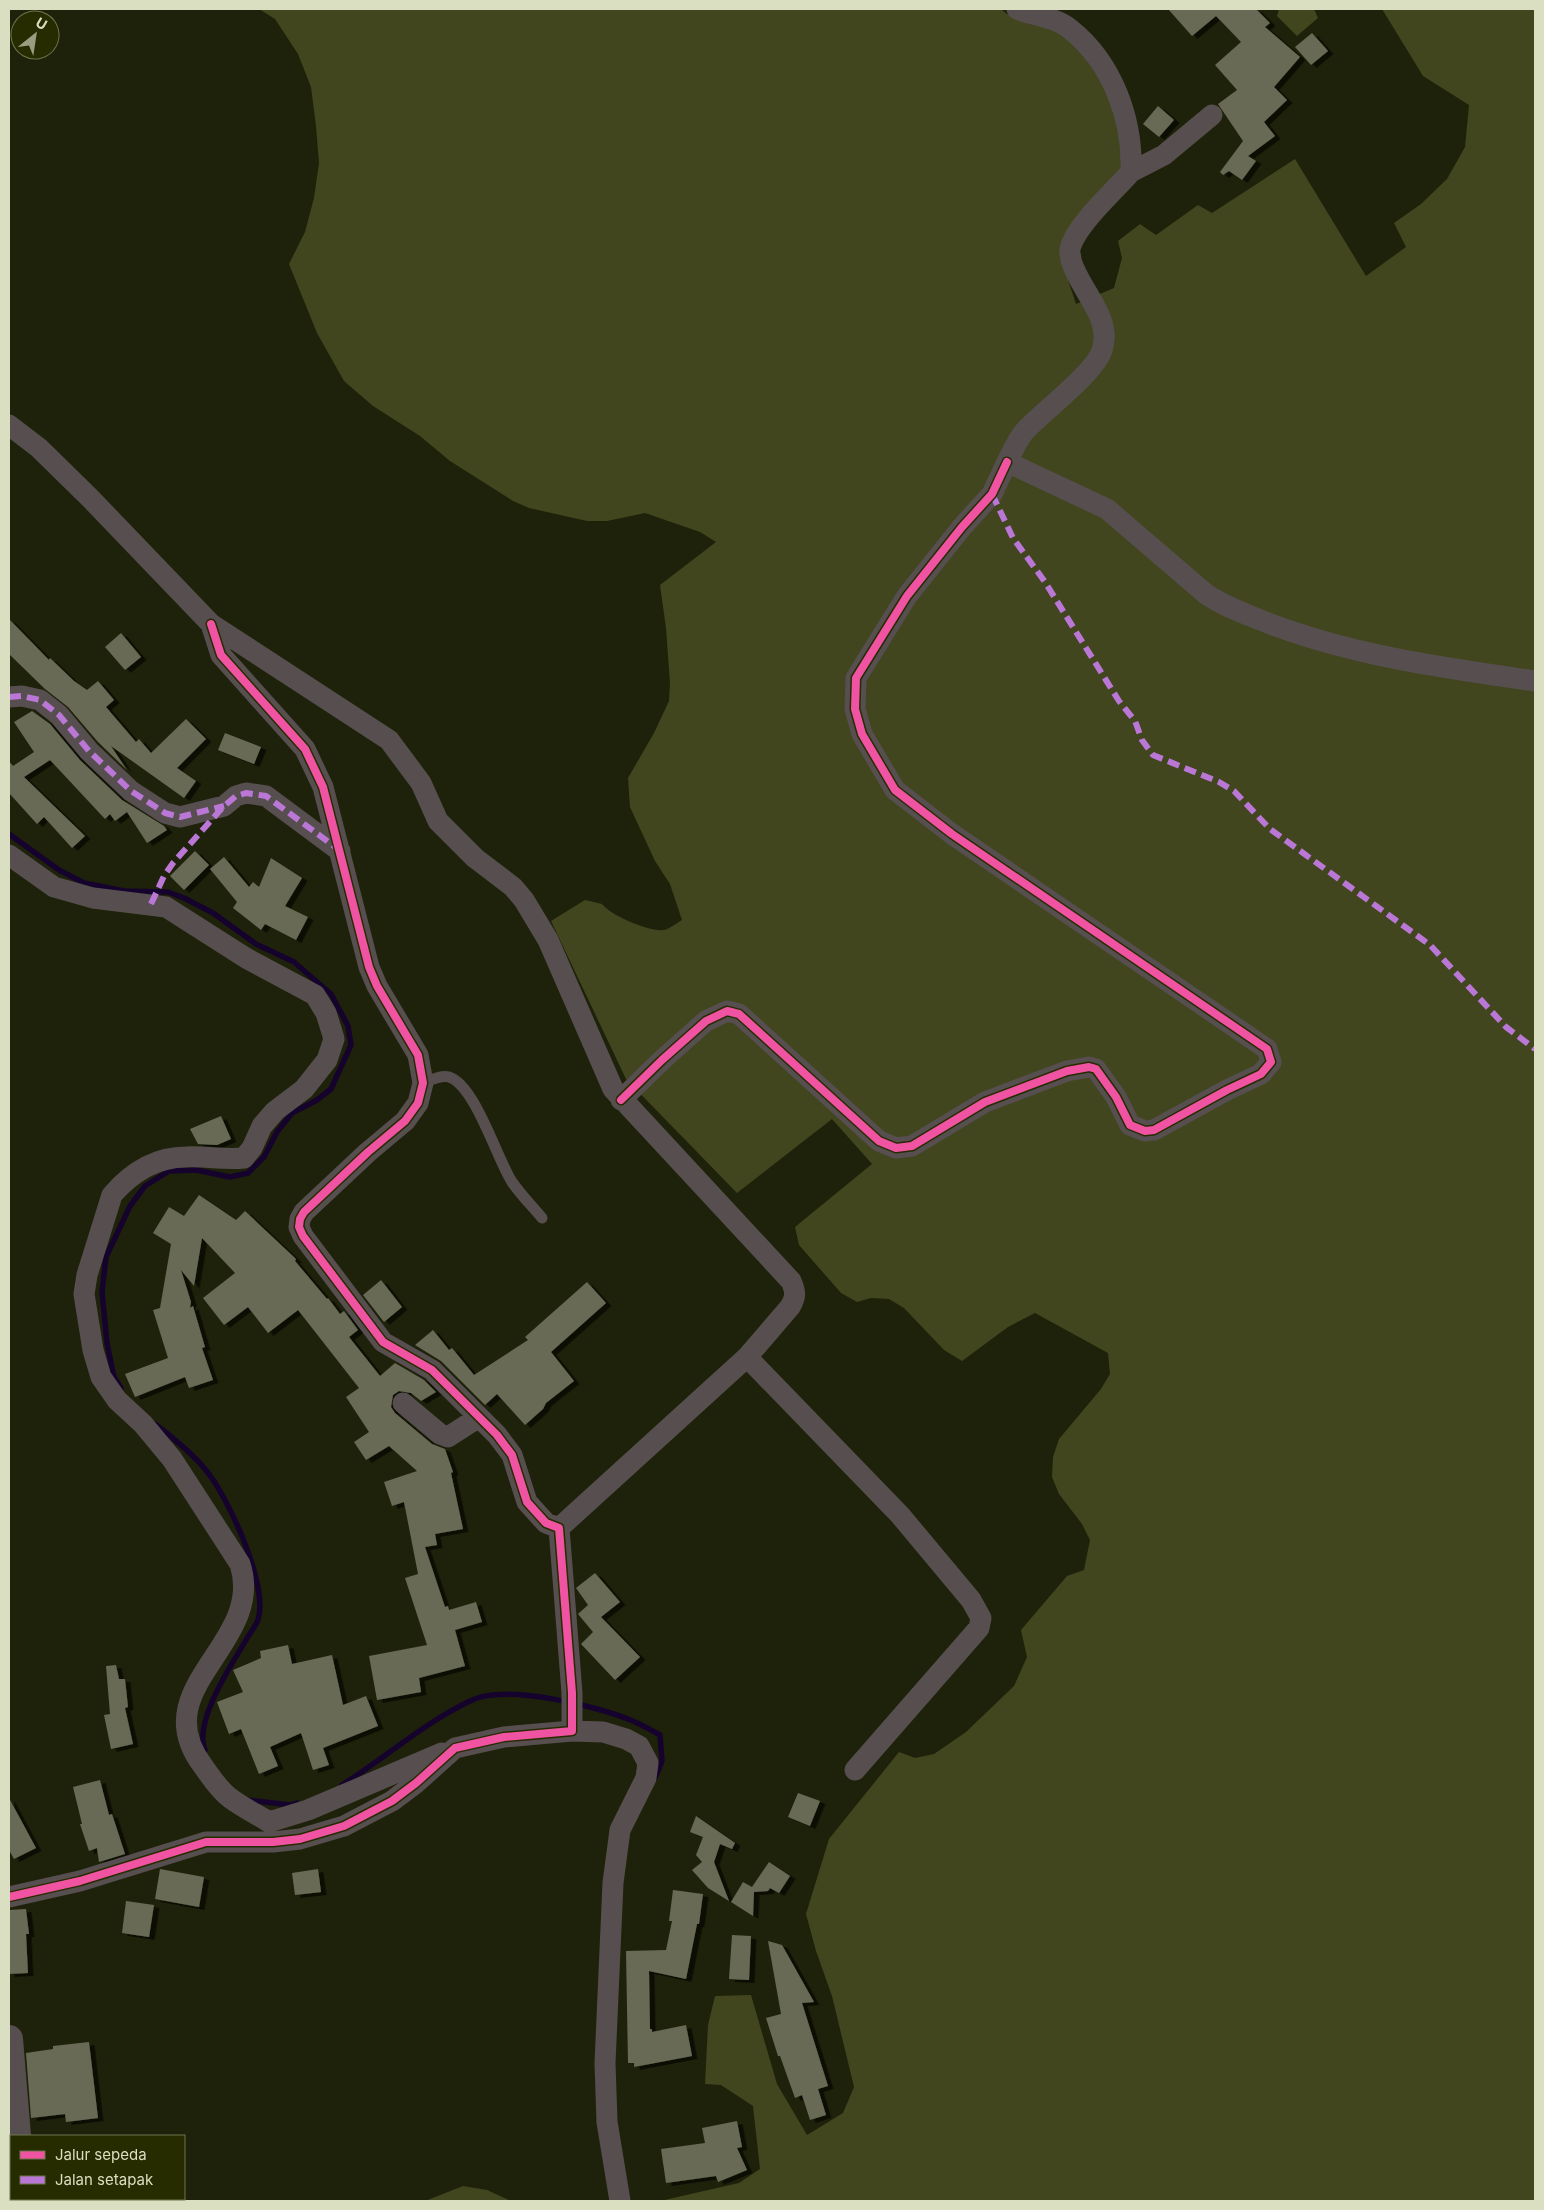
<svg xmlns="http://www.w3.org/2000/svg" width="1544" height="2210" viewBox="0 0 1544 2210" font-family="Inter,sans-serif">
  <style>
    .green { fill: #41461f }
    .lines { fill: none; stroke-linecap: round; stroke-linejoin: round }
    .stream { stroke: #15032d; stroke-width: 5.5 }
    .building { fill: #676a54; filter: url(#shadow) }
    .service { stroke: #574f4f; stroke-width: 11 }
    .minor { stroke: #574f4f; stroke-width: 21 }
    .tertiary { stroke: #574f4f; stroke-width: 28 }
    .quiet { stroke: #ba77d6; stroke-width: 6; stroke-dasharray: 12 6; stroke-linecap: butt }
    .cycleway-casing { stroke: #272c00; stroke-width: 11 }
    .cycleway { stroke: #f153a3; stroke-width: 8 }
  </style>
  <defs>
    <filter id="shadow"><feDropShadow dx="5.5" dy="3" stdDeviation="0" flood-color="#0009"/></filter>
  </defs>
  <rect width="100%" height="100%" fill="#1f220a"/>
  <path class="green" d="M 259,9 L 1001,9 L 1007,14 L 1029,24 L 1050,28 L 1065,35 L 1094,66 L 1110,97 L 1117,123 L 1123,169 L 1066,274 L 1076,304 L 1114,288 L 1122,258 L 1118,241 L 1140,224 L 1156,235 L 1198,205 L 1212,213 L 1295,159 L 1366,276 L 1406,247 L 1394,223 L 1421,204 L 1447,179 L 1465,147 L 1469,105 L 1423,76 L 1382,9 L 1535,9 L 1535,2201 L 660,2201 L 739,2183 L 760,2169 L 753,2106 L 721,2085 L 705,2084 L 708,2025 L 715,1996 L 751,1995 L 777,2084 L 807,2135 L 843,2113 L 854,2087 L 832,1996 L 816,1951 L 806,1914 L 829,1839 L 899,1752 L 915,1758 L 934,1754 L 966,1732 L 1014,1686 L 1027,1657 L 1021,1630 L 1067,1576 L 1084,1570 L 1090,1540 L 1082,1524 L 1059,1494 L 1052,1477 L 1053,1457 L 1059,1439 L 1101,1389 L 1110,1374 L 1108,1353 L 1035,1313 L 1008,1327 L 962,1361 L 944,1350 L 904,1308 L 889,1299 L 871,1298 L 857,1302 L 841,1293 L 799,1245 L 795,1227 L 872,1164 L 832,1119 L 737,1193 L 626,1079 L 551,921 L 585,900 L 602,904 C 610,915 649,932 664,930 C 669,929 677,923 682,920 L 670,884 L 655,861 L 630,807 L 628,778 L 654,733 L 669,701 L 670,683 L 666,628 L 660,585 L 716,542 L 700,532 L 645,513 L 607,521 L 587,521 L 529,508 L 513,501 L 450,461 L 420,436 L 373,406 L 344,381 L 317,333 L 289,264 L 305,232 L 314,198 L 319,163 L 316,126 L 311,87 L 298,54 L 275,19 Z
    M 1279,9 L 1314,9 L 1318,18 L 1297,36 L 1277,16 Z
    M 463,2186 L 487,2190 L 511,2201 L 425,2201 Z"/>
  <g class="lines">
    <path class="stream" d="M 9,834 L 59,870 L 84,883 L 124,891 L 168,892 L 184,898 L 213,913 L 256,944 L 294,962 L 331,994 L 348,1026 L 351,1045 L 331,1089 L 317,1100 L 292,1113 L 277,1132 L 264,1157 L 248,1173 L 230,1177 L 196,1170 L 169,1171 L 145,1186 L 130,1206 L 106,1257 L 102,1292 L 107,1343 L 114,1377 L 121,1388
      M 155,1424 C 172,1437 191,1452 205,1469 C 228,1496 269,1586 258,1620 C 255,1627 250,1633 246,1640 C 232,1664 193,1722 205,1750
      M 342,1785 C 385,1758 424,1723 470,1701 C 505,1683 597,1706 633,1721 C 642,1725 651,1730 660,1735 L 662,1761 L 655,1778
      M 247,1800 L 291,1805 L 297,1803"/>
  </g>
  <path class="building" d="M 1168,9 L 1256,9 L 1270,23 L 1265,27 L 1300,57 L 1274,87 L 1287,100 L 1264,122 L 1275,136 L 1248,156 L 1256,161 L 1242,180 L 1229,171 L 1223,175 L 1220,172 L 1243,141 L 1218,104 L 1237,90 L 1215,65 L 1241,42 L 1216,16 L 1192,36 Z
    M 1312,33 L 1328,51 L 1311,65 L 1295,47 Z
    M 1158,106 L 1174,120 L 1159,137 L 1143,124 Z
    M 9,619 L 49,660 L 50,658 L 74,681 L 87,690 L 98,681 L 114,700 L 106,707 L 136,742 L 139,739 L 151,753 L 186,719 L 206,739 L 177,768 L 196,781 L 184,798 L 111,746 L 127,770 L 98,742 L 68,707 L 45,689 L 9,654 Z
    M 121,633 L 141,657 L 125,670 L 105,647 Z
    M 32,711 L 50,724 L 80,760 L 122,800 L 164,826 L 167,830 L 147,843 L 127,812 L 115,821 L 110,814 L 105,819 L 50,760 L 24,777 L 85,836 L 72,848 L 44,817 L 37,824 L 9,793 L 9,761 L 13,766 L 34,752 L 14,722 Z
    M 225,733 L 261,747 L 254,764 L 218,750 Z
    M 195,851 L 209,865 L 184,890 L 170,876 Z
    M 224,857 L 249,887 L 253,882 L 259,887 L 271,858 L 302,878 L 285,906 L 308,917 L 296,940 L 265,924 L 261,930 L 233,908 L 237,902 L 210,869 Z
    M 221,1116 L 231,1139 L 217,1145 L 198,1144 L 190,1129 Z
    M 199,1195 L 236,1220 L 245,1211 L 296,1259 L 295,1261 L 327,1299 L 328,1298 L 340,1314 L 344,1311 L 358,1330 L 349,1337 L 380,1376 L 395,1363 L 424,1380 L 436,1392 L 421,1401 L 411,1393 L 399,1391 L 393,1395 L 391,1407 L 395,1413 L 432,1444 L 445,1449 L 453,1472 L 451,1473 L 463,1529 L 435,1534 L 437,1545 L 425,1547 L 445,1607 L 448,1606 L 449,1610 L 476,1602 L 482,1622 L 455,1630 L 465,1666 L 419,1678 L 421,1692 L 377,1700 L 369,1656 L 427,1645 L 405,1578 L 418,1574 L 404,1502 L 392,1506 L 384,1482 L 417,1471 L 389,1446 L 366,1460 L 354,1442 L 369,1432 L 346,1397 L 359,1388 L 298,1310 L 268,1333 L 248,1307 L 224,1325 L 203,1298 L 235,1273 L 202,1238 L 194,1286 L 181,1270 L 191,1302 L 190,1308 L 193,1306 L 205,1347 L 202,1348 L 213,1380 L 189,1388 L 185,1377 L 135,1397 L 125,1374 L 168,1358 L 153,1310 L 160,1308 L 171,1244 L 153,1233 L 169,1207 L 184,1216 Z
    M 381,1280 L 402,1307 L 384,1322 L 363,1295 Z
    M 587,1282 L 606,1303 L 551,1352 L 574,1381 L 546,1403 L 543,1409 L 525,1425 L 497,1394 L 485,1405 L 441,1361 L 415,1345 L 433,1330 L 449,1350 L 452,1348 L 474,1375 L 528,1340 L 525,1337 Z
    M 595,1573 L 620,1602 L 601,1617 L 640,1657 L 615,1680 L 581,1644 L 593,1632 L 578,1614 L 588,1605 L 576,1588 Z
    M 288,1645 L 292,1664 L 332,1655 L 343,1705 L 366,1696 L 378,1726 L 323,1748 L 329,1765 L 313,1770 L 301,1733 L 270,1747 L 278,1766 L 259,1774 L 241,1729 L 229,1734 L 217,1702 L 243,1692 L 233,1670 L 261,1658 L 260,1651 Z
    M 116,1665 L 119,1679 L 125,1679 L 128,1707 L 125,1708 L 133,1744 L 111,1749 L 104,1715 L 110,1714 L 106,1666 Z
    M 100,1780 L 109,1815 L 112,1814 L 125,1854 L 99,1862 L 97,1848 L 89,1851 L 80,1824 L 82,1824 L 73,1787 Z
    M 798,1793 L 820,1801 L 810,1826 L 788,1817 Z
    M 9,1798 L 36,1848 L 14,1859 L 9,1850 Z
    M 696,1816 L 735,1843 L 732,1849 L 720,1844 L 714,1862 L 729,1901 L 708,1888 L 692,1870 L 702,1862 L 696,1855 L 703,1837 L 690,1832 Z
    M 769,1862 L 790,1876 L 779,1893 L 770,1888 L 768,1891 L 754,1892 L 753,1916 L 731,1902 L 743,1882 L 752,1887 Z
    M 160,1869 L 204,1877 L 199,1907 L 155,1899 Z
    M 318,1869 L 321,1892 L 295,1895 L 292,1873 Z
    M 673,1890 L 703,1894 L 699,1924 L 697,1924 L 686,1979 L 649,1971 L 650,2029 L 652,2029 L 652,2032 L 686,2025 L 692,2056 L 634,2067 L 634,2063 L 628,2063 L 626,1951 L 666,1950 L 672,1921 L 669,1921 Z
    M 126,1901 L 154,1905 L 149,1937 L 122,1933 Z
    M 26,1909 L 29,1934 L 26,1934 L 28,1973 L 9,1974 L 9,1910 Z
    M 732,1935 L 751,1936 L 749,1980 L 729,1979 Z
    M 768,1941 L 782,1945 L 814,2002 L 802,2003 L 828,2086 L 818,2089 L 826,2115 L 810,2120 L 802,2095 L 795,2098 L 780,2056 L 778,2056 L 766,2018 L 781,2014 Z
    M 89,2042 L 98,2118 L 66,2122 L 65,2114 L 31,2118 L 26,2053 L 53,2049 L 53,2046 Z
    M 737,2121 L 742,2147 L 737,2148 L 747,2170 L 718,2182 L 716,2176 L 666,2183 L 661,2149 L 705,2143 L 702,2128 Z"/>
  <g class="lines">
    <path class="service" d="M 423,1083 C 431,1080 441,1075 449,1077 C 475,1085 497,1159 512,1182 C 521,1195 532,1206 542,1218"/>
    <path class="minor" d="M 1017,9 C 1033,16 1056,17 1070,29 C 1113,63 1133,120 1131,172 C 1115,190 1075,226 1070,249 C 1069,252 1071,256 1071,260 C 1079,290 1113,317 1102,350 C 1095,373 1042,412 1024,432 C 1017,440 1012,453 1007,462 L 1107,509 L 1206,594 C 1225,607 1246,614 1268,623 C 1354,656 1445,668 1535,681
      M 1131,172 L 1164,155 L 1212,115
      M 9,425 L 39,448 L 90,498 L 211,624 L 389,740 L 421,783 L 438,821 L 475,858 L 513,887 L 524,900 L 548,940 L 613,1089 L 791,1281 C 796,1292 796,1297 790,1307 L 747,1357 L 559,1528
      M 9,697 L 22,696 L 40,700 L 59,715 L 89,751 L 131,791 L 165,813 L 180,817 L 224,806 L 236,796 L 246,793 L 266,796 L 340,851
      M 9,855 L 54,887 L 93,898 L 166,907 L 246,958 L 315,995 L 326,1013 L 332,1032 L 334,1039 L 327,1060 L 304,1089 L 275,1111 L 262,1126 L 252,1148 L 244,1158 C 224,1160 206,1156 186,1157 C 155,1157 131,1173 112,1195 L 87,1275 L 84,1294 L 93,1350 L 101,1377 L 117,1400 L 143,1424 L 172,1459 L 240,1564 C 266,1644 143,1687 203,1766 C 211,1777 219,1790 230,1798 C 242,1807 256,1814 269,1822 L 308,1810 L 442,1753
      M 621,1100 L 662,1060 L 706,1021 L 727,1011 L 739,1014 L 879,1141 L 896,1148 L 912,1146 L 985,1102 L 1067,1071 L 1089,1067 L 1096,1069 L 1116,1097 L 1130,1125 L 1145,1131 L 1154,1130 L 1227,1090 L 1261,1074 L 1271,1062 L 1267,1049 L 952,834 L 895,790 L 862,734 L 855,709 L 856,678 L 907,596 L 962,527 L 992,494 L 1007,462
      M 747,1357 L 900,1515 L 971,1600 L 981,1618 L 979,1628 L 855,1770
      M 403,1403 L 440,1434 L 448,1437 L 479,1417
      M 572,1731 L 603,1732 L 626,1739 L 639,1746 L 648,1763 L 646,1778 L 620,1830 L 613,1883 L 605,2063 L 607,2122 L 620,2201
      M 9,1897 L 80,1881 L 206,1842 L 273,1842 L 300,1839 L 344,1826 L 392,1801 L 416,1783 L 455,1748 L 504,1737 L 572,1731 L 572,1693 L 559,1528 L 546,1523 L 527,1502 L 512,1455 L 497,1435 L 432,1370 L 383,1342 L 303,1236 L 299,1227 L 300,1219 L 304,1212 L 368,1152 L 405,1121 L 418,1103 L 423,1083 L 418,1055 L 377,986 L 369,967 L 323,787 L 305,749 L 221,655 L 211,624"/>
    <path class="tertiary" d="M 9,2039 L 17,2136
      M 9,2180 L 11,2173"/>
    <path class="quiet" d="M 992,494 L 1013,538 L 1045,582 L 1119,701 L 1135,721 L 1142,740 L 1153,755 L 1219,782 L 1234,791 L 1270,829 L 1430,945 L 1506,1027 L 1535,1049
      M 9,697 L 22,696 L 40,700 L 59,715 L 89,751 L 131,791 L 165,813 L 180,817 L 224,806
      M 151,904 L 164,876 L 173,863 L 224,806 L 236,796 L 246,793 L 266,796 L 338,849"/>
    <defs>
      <path id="cycleway" d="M 621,1100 L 662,1060 L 706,1021 L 727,1011 L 739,1014 L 879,1141 L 896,1148 L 912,1146 L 985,1102 L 1067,1071 L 1089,1067 L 1096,1069 L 1116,1097 L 1130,1125 L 1145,1131 L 1154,1130 L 1227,1090 L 1261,1074 L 1271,1062 L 1267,1049 L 952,834 L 895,790 L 862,734 L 855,709 L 856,678 L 907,596 L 962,527 L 992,494 L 1007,462
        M 9,1897 L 80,1881 L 206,1842 L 273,1842 L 300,1839 L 344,1826 L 392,1801 L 416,1783 L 455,1748 L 504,1737 L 572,1731 L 572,1693 L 559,1528 L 546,1523 L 527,1502 L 512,1455 L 497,1435 L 432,1370 L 383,1342 L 303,1236 L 299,1227 L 300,1219 L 304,1212 L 368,1152 L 405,1121 L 418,1103 L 423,1083 L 418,1055 L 377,986 L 369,967 L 323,787 L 305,749 L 221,655 L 211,624"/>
    </defs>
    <use href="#cycleway" class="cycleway-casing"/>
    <use href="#cycleway" class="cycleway"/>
  </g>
  <rect width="1544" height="2210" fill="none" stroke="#dadfc1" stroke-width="20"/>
  <rect x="10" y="2135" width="175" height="65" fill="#272c00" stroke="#6f744d"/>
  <rect x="20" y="2151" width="25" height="8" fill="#f153a3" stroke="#6f744d"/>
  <text x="55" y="2160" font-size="15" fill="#dadfc1">Jalur sepeda</text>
  <rect x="20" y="2176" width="25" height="8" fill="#ba77d6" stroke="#6f744d"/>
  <text x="55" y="2185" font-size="15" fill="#dadfc1">Jalan setapak</text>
  <g transform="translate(35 35) rotate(30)"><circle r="24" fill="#272c00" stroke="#6f744d"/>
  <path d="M0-4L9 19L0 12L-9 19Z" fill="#999d81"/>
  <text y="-8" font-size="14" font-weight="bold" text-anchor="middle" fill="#dadfc1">U</text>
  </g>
</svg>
